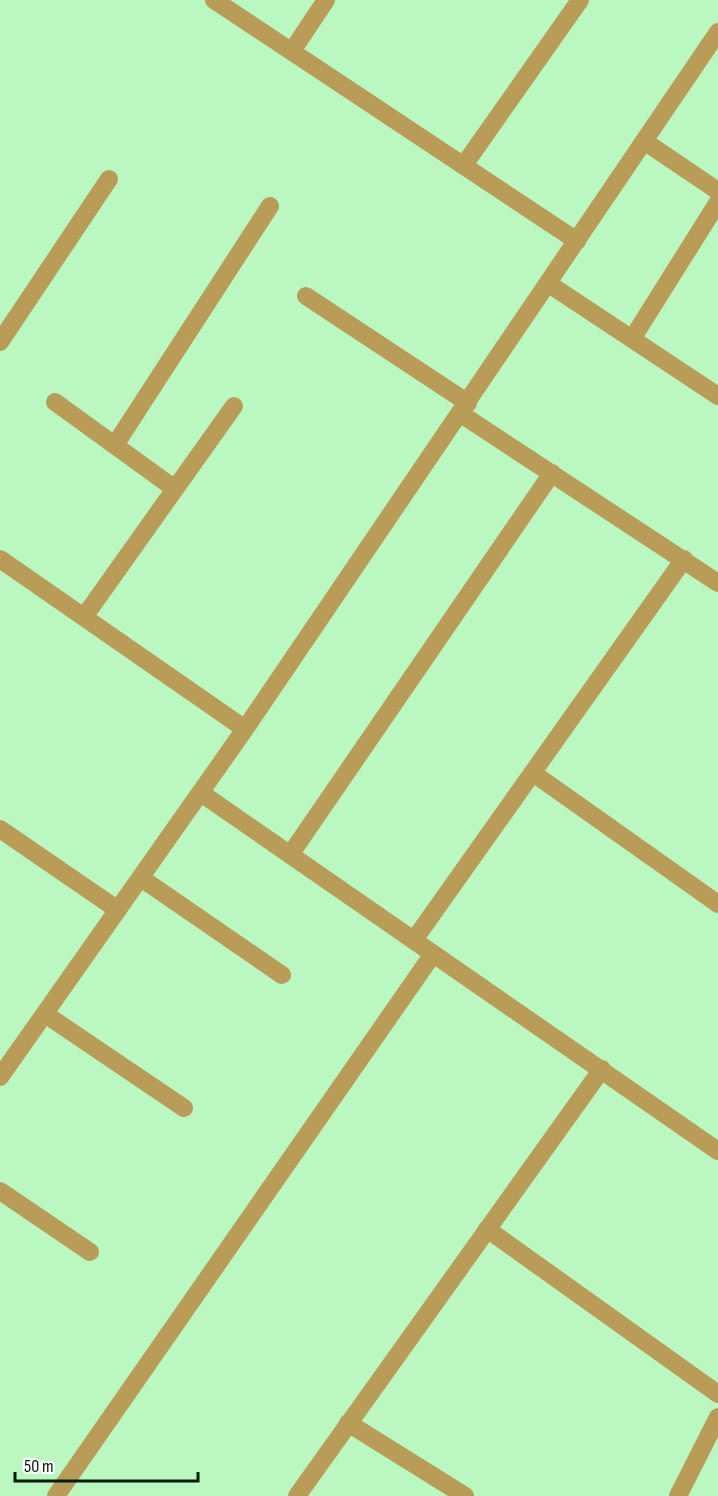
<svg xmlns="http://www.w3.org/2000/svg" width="718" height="1496" viewBox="0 0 718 1496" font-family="'Sofia Sans Condensed',sans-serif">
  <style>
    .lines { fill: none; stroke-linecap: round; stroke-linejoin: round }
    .minor { stroke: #b89c58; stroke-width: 18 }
  </style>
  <rect width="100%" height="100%" fill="#bbf7c1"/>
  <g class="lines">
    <path class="minor" d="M 214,0 L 577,241
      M 292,51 L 326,0
      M 644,141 L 718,191
      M 464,165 L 580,0
      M 549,284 L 718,396
      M 306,296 L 468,403
      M 632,339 L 718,202
      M 0,342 L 109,179
      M 55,402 L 175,489
      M 461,414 L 718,583
      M 115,445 L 270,206
      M 0,559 L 245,729
      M 84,617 L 234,406
      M 533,773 L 718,904
      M 201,793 L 718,1151
      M 0,829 L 118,910
      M 290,855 L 552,473
      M 141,878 L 282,975
      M 414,940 L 684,559
      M 45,1014 L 184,1108
      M 0,1077 L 245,729 L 718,32
      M 0,1191 L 90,1252
      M 487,1229 L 718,1394
      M 348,1423 L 465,1496
      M 56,1496 L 433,954
      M 297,1496 L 602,1069
      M 678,1496 L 718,1417"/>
  </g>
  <path d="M15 1472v9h183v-9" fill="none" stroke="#041b08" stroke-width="3"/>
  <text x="24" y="1472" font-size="18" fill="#041b08" stroke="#ffffff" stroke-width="4.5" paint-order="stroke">50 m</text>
</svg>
